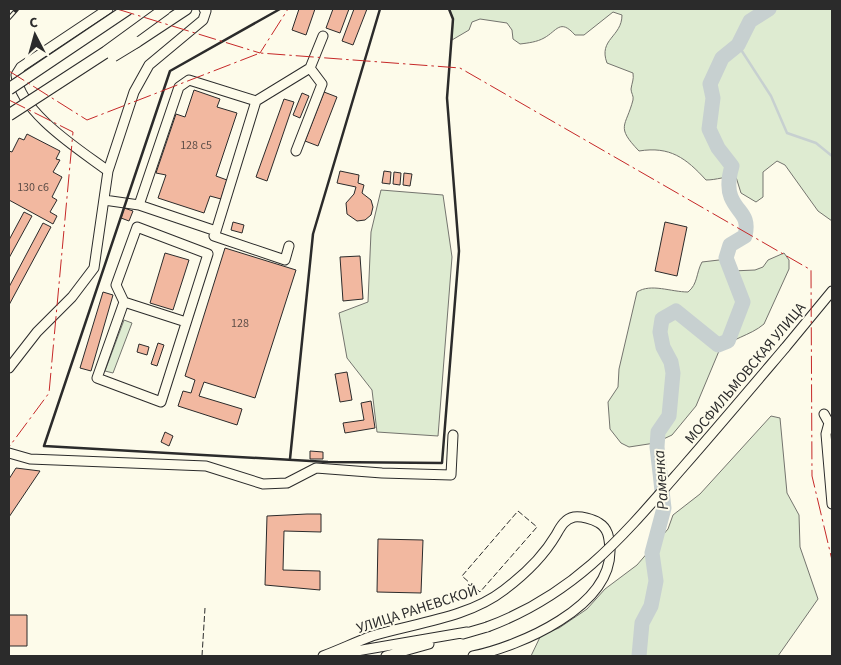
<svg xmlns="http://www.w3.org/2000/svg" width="841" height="665" viewBox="0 0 841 665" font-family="'Source Sans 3',sans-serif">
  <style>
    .green { fill: #deebd1; stroke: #74746e }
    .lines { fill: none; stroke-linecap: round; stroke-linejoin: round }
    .stream { stroke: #c7d0d0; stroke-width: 2.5 }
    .river { stroke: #c7d0d0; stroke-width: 15 }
    .building { fill: #f2b8a0; stroke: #2b2b2b }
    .minor-casing { stroke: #2b2b2b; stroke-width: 11 }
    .major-casing { stroke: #2b2b2b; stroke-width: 13 }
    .minor { stroke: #fdfbea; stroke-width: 9 }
    .major { stroke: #fdfbea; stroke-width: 11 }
    .rail-casing { stroke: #2b2b2b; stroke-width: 4.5 }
    .rail { stroke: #fdfbea; stroke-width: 2.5; stroke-dasharray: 8; stroke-linecap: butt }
    .minor-bridge-casing { stroke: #2b2b2b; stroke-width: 11; stroke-linecap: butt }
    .major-bridge-casing { stroke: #2b2b2b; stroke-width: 13; stroke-linecap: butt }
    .minor-bridge { stroke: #fdfbea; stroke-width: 9 }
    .major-bridge { stroke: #fdfbea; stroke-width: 11 }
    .fence { stroke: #2b2b2b; stroke-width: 1; stroke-dasharray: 6 2.5; stroke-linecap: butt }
    .wall { stroke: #2b2b2b; stroke-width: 2.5 }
    .power { stroke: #c62828; stroke-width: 1; stroke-dasharray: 18 4 2.5 4; stroke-linecap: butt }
    .labels { text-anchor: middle; stroke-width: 4; stroke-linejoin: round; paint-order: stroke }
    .number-label { font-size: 12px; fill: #5d4e48 }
    .street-label { font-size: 15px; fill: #2b2b2b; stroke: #fdfbea }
    .water-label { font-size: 16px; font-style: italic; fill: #2b2b2b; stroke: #fdfbea }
  </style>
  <rect width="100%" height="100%" fill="#fdfbea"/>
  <path class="green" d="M 449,9 L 832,9 L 832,221 L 818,211 L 785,165 L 777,161 L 763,172 L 763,197 L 756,202 L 741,193 L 736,177 C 725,176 717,180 706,180 C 686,158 670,146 639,151 C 615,126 626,127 633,100 C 634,96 631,93 631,89 C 632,82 634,80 633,73 L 607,63 C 598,39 622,37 622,15 L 613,12 L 584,35 L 575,35 C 560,18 557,31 544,38 C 537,42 528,43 520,44 L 513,39 L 512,30 L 507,23 L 480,19 L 472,22 L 469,30 L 452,40 L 453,19 Z
    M 381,190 L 443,195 L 452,257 L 438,436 L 377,432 L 372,390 L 347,358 L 339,313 L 368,302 L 371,232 Z
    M 784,253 L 789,260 L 789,269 L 764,324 C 750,336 731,338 719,351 L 696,406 L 672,435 L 655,443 L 629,447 L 621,443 L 610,429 L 608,402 L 618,387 L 619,369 L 637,292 C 651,283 671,292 688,292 C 698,284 696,273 702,262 L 719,260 L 732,271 L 755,270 L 763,267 L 768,260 Z
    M 124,320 L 132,323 L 113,373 L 105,371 Z
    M 771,416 L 780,418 L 787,493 L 799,515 L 800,547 L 818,599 L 778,656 L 531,656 L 541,635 L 559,628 L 587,609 L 605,589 L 637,565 L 668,529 L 673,515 L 700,494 Z"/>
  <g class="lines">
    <path class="stream" d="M 738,45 L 771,96 L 787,133 L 816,143 L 832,156"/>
    <path class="river" d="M 639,656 L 642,623 L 651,606 L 656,581 L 652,553 L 664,508 L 657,447 L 658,432 L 669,416 L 673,373 L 671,362 L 663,347 L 660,332 L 662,319 L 676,311 L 718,345 L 728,341 L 743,302 L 726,258 L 730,245 L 745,236 C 750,214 738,214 731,197 C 727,187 729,176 732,166 L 718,148 L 709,129 L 713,98 L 710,84 L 722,58 L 738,45 L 750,21 L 769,9"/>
  </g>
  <path class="building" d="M 299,9 L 315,9 L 306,35 L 292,30 Z
    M 333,9 L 349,9 L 340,33 L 326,28 Z
    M 354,9 L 367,9 L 353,45 L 342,41 Z
    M 194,90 L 220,99 L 217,107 L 237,113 L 216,176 L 227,180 L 221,199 L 210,196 L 204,213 L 158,198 L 166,175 L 156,173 L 176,114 L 185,117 Z
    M 324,92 L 337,97 L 318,146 L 305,141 Z
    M 302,93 L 309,96 L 300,118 L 293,115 Z
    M 284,99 L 294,102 L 267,181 L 256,177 Z
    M 27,134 L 60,151 L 56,159 L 60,160 L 53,172 L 62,177 L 52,197 L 57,200 L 50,212 L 57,216 L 53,224 L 9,200 L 9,151 L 12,152 L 19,138 L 24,140 Z
    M 340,171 L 359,175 L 358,183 L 364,185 L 362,193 L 371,200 L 373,207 L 371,215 L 365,220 L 357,221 L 347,214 L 346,203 L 354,194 L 356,187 L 337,183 Z
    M 384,171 L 391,172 L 390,184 L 382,183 Z
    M 394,172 L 401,173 L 400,185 L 393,184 Z
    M 404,173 L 412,174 L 410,186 L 403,185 Z
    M 124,208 L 133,211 L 129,221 L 121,218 Z
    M 24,212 L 32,216 L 9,258 L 9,240 Z
    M 233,222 L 244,225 L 242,233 L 231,230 Z
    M 665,222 L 687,227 L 677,276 L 655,271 Z
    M 43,223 L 51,227 L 9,305 L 9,287 Z
    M 225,248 L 296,270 L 255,398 L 204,382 L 199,396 L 242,409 L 237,425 L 178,406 L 183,391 L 191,393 L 195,380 L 185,376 Z
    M 165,253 L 189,260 L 173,310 L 150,303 Z
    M 360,256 L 363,299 L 343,301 L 340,257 Z
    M 103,292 L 113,295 L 91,371 L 80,368 Z
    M 158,343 L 164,345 L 157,366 L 151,364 Z
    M 139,344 L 149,347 L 147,355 L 137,352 Z
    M 347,372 L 352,400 L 340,402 L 335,374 Z
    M 371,401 L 375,428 L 345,433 L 343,423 L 364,420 L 361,403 Z
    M 165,432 L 173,436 L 169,446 L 161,442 Z
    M 310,451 L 323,452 L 323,459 L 310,459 Z
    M 16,468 L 40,471 L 9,517 L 9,479 Z
    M 307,514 L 321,514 L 321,532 L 284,531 L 283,570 L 320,571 L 320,590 L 265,585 L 267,516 Z
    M 378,539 L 423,540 L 421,593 L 377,592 Z
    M 9,615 L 27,615 L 27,646 L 9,646 Z"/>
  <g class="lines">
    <defs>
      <path id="minor" d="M 108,9 L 21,67 L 16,75 C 20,113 80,150 108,171
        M 296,151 L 322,84 L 310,68
        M 104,200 L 139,205 L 216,231 L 256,101
        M 139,205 L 179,87 L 189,80 L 256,101 L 310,68 L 323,36
        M 214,236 L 285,260 L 289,246
        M 124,302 L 97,378 L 161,402 L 208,254 L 137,227 L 116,285 L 124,302 L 186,322
        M 785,348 L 832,291
        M 9,368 L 37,332 L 72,297 L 94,268 L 108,171 L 134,92 L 149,65 L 203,20 L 206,11 L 204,9
        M 824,414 L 829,423 L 826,434 L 832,504
        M 9,453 L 30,459 L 206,466 L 263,484 L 287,483 L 316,468 L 382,473 L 451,475 L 453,435
        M 463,634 L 487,627
        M 339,654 L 467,632
        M 323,656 C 339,650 356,642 372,636 C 415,623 468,618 504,590 C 524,575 543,557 556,535 C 560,528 564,519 574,517 C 581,516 593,519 599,523 C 609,529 609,539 610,549 C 612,607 520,646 473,656
        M 386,656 L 429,644"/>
      <path id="major" d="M 136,42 L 186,9"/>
    </defs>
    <use href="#minor" class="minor-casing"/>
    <use href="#major" class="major-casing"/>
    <use href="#minor" class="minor"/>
    <use href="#major" class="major"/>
    <defs>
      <path id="rail" d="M 9,18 L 17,9"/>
    </defs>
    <use href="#rail" class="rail-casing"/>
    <use href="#rail" class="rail"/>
    <defs>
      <path id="minor-bridge" d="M 487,627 C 576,594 624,535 684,466 C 718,427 751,388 785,348"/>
      <path id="major-bridge" d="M 113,56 L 136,42
        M 9,89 L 128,9
        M 9,115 L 106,52 L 165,9"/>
    </defs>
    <use href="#minor-bridge" class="minor-bridge-casing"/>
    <use href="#major-bridge" class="major-bridge-casing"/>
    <use href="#minor-bridge" class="minor-bridge"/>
    <use href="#major-bridge" class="major-bridge"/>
    <path class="fence" d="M 518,511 L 537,527 L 480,592 L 462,576 Z
      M 202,656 L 205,608"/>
    <path class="wall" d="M 280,9 L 170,71 L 44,446 L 328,462 L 442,463 L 459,251 L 447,98 L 453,19 L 449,9
      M 290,459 L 313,234 L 380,9"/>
    <path class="power" d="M 117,9 L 260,53 L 288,9
      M 9,71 L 87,120 L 260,53 L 460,68 L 811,270 L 812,476 L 832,560
      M 9,100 L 73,132 L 49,393 L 9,447"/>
  </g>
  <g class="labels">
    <g class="number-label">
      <text x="196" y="149">128 с5</text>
      <text x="33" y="191">130 с6</text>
      <text x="240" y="327">128</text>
    </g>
    <g class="street-label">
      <text transform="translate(745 373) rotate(-50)" y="5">МОСФИЛЬМОВСКАЯ УЛИЦА</text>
      <text transform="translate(417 609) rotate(-18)" y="5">УЛИЦА РАНЕВСКОЙ</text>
    </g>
    <g class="water-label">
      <text transform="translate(660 480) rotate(-94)" y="6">Раменка</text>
    </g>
  </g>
  <rect width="841" height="665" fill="none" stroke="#2b2b2b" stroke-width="20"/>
  <g transform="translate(35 35) rotate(354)" stroke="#fdfbea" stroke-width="4" paint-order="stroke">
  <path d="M0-4L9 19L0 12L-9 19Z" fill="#2b2b2b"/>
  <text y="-8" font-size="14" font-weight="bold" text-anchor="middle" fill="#2b2b2b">С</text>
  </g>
</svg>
